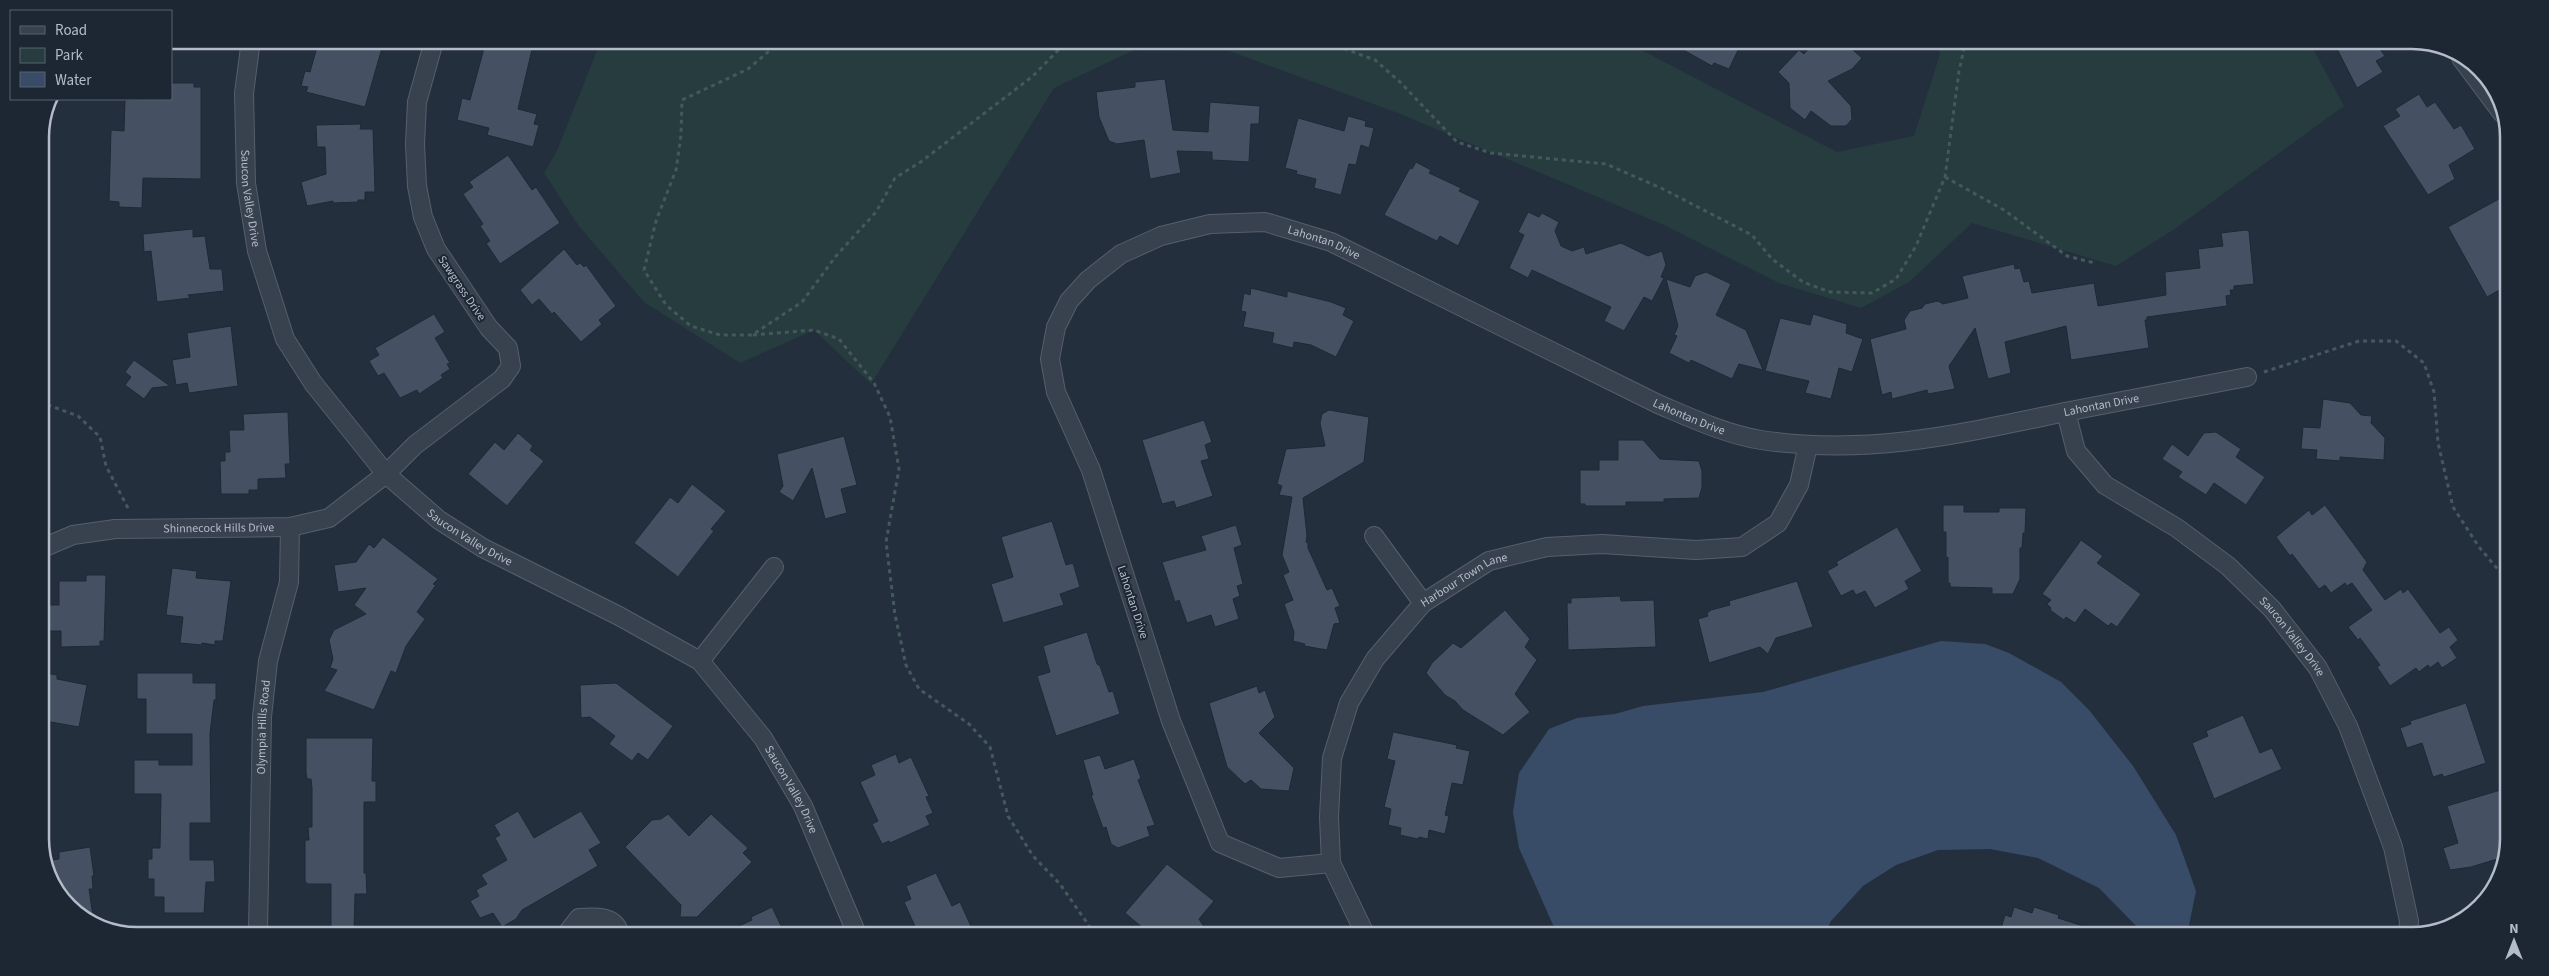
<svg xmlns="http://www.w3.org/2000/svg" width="2549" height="976" viewBox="0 0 2549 976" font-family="'Source Sans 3',sans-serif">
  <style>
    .green { fill: #263c3f }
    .water { fill: #394c67 }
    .building { fill: #455162; stroke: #1f2835 }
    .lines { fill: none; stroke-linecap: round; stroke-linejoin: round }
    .street-casing { stroke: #565f6c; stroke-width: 20 }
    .path { stroke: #44595c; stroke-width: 3; stroke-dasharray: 4 4; stroke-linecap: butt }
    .street { stroke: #38414e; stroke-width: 18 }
    .labels { text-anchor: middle; stroke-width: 4; stroke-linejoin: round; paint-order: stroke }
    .street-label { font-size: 12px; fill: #b4bcc9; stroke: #1d2633 }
    .rim { fill: none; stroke: #b4bcc9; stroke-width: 2.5 }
  </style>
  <rect width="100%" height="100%" fill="#242f3e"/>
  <path class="green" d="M 601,41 L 1628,43 L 1837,152 L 1914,136 L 1940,54 L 1937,44 L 2311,45 L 2344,106 L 2176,228 L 2116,266 L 1972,223 L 1909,282 L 1861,308 L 1779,283 L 1664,225 L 1398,113 L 1229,51 L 1134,50 L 1054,88 L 871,384 L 814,330 L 740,363 L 644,302 L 578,225 L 544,173 L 556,153 Z"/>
  <path class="water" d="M 1941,641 L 1985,644 L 2009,653 L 2061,682 L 2089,710 L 2133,766 L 2176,835 L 2196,891 L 2187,935 L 2145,935 L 2099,888 L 2038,858 L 1990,849 L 1938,850 L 1896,865 L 1863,886 L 1831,921 L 1824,935 L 1557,934 L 1519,848 L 1513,812 L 1519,773 L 1549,729 L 1577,718 L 1615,714 L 1643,706 L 1763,692 Z"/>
  <path class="building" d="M 319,40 L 384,41 L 365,107 L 306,92 L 308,87 L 301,86 L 305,71 L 310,72 Z
    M 486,41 L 534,41 L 518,109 L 537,114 L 534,124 L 539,125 L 533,147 L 487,135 L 489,128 L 457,120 L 462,98 L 470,100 Z
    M 1671,43 L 1713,44 L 1741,44 L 1729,69 L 1714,63 L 1712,66 Z
    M 1813,44 L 1846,44 L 1862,58 L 1852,69 L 1828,81 L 1851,106 L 1852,119 L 1846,126 L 1831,126 L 1811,111 L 1805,120 L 1790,108 L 1789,83 L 1778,72 L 1799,50 L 1804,54 Z
    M 2335,45 L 2377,45 L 2385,56 L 2376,61 L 2383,72 L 2357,88 Z
    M 1165,79 L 1173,130 L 1208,132 L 1210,102 L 1260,106 L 1259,124 L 1251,124 L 1249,162 L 1212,160 L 1212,152 L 1177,151 L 1181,173 L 1150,179 L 1144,140 L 1117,144 L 1109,141 L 1099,117 L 1096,92 L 1135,87 L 1135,82 Z
    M 171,83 L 194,83 L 194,87 L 201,87 L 201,179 L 143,178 L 142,208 L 119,207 L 119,202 L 109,201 L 111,130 L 124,131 L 125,100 L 171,99 Z
    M 2419,94 L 2427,107 L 2435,102 L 2454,129 L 2461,125 L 2475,149 L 2449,165 L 2455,179 L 2428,195 L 2383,126 L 2400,116 L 2395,109 Z
    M 1348,116 L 1366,121 L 1365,126 L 1374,128 L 1369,148 L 1361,145 L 1356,165 L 1349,164 L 1341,195 L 1314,188 L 1316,179 L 1296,174 L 1297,171 L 1285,168 L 1298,118 L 1344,131 Z
    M 361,124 L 360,129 L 373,129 L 375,192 L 365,192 L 365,200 L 358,200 L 358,202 L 333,203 L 333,201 L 307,206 L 301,182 L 326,174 L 325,147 L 317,147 L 316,125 Z
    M 508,155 L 532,190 L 536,187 L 560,223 L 500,264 L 486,243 L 490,241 L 480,226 L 483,224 L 463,194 L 473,187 L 469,182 Z
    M 1416,162 L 1431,170 L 1429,173 L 1461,188 L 1459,191 L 1480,201 L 1458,246 L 1440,236 L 1437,241 L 1384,215 L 1410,168 L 1412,169 Z
    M 2508,194 L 2508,285 L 2487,297 L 2448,227 Z
    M 1528,212 L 1539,217 L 1542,213 L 1559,222 L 1555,231 L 1561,246 L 1572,251 L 1584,247 L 1586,254 L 1621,243 L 1648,256 L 1662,251 L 1666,265 L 1661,277 L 1664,278 L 1652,301 L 1644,297 L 1624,331 L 1604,321 L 1611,307 L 1532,270 L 1528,278 L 1509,268 L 1524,235 L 1518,232 Z
    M 193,229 L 193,237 L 205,236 L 210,269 L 222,269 L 224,291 L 188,295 L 190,298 L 157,302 L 151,251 L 144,252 L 143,234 Z
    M 2246,230 L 2249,231 L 2254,284 L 2234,286 L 2234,290 L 2230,290 L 2231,295 L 2226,296 L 2227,306 L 2147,317 L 2147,320 L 2145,320 L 2149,348 L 2071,360 L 2066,326 L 2005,342 L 2011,373 L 1988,379 L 1975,328 L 1949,366 L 1955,389 L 1928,394 L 1927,390 L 1892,399 L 1891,392 L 1882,395 L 1870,339 L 1906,329 L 1904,320 L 1910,311 L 1922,308 L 1925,304 L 1938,301 L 1943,304 L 1968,298 L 1962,276 L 2014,264 L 2015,269 L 2020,268 L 2024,282 L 2029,281 L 2032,293 L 2094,283 L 2098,306 L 2166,295 L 2165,272 L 2200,268 L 2198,249 L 2223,246 L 2221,233 Z
    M 564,249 L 577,265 L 580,263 L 584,267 L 586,265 L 616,306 L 599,320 L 602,324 L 581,342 L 554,312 L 552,314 L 539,299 L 532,305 L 520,290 Z
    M 1706,272 L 1731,284 L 1716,315 L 1746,330 L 1763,370 L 1739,364 L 1732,379 L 1691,360 L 1689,363 L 1669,353 L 1677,336 L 1674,335 L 1678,326 L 1666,279 L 1690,287 L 1695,276 Z
    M 1251,288 L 1287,297 L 1287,291 L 1331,302 L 1346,308 L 1343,315 L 1354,321 L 1336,357 L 1311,345 L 1294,342 L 1293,348 L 1272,343 L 1274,333 L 1243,327 L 1246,312 L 1241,311 L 1244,293 L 1250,295 Z
    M 434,314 L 445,332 L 435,338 L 450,363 L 447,364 L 450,369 L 441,375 L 443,378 L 419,394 L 417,390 L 400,398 L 384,373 L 378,376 L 369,361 L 379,355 L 375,348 Z
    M 1813,314 L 1847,324 L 1846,333 L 1863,339 L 1852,372 L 1839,368 L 1831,399 L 1805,393 L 1809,381 L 1765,371 L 1780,318 L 1810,325 Z
    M 231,326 L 238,386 L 189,393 L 187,383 L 176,385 L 172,360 L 190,357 L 187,333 Z
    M 134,360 L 170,386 L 152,388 L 144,399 L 125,385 L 131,377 L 125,372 Z
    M 2323,399 L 2350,403 L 2361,415 L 2372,416 L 2371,423 L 2385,438 L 2384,460 L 2340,457 L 2340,461 L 2316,459 L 2317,450 L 2301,449 L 2303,427 L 2320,428 Z
    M 1329,410 L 1369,417 L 1364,462 L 1303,498 L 1307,536 L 1306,542 L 1308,543 L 1308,548 L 1327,590 L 1332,588 L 1340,606 L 1335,608 L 1340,623 L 1334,624 L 1327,650 L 1304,646 L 1305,644 L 1293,641 L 1294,632 L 1284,604 L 1293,600 L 1283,575 L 1289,572 L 1282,555 L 1292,497 L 1279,495 L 1282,486 L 1277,484 L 1286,449 L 1325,446 L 1320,423 L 1322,414 Z
    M 288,412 L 290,464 L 285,464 L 286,478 L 258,479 L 258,490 L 249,490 L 249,494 L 221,494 L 220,461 L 225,461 L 225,452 L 230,452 L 229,430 L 244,430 L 243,414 Z
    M 1204,420 L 1212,442 L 1205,445 L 1209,459 L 1201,461 L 1213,496 L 1176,508 L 1174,501 L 1162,504 L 1142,440 Z
    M 2216,432 L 2241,449 L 2236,457 L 2265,477 L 2246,505 L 2214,483 L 2206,495 L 2178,477 L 2182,472 L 2162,459 L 2172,444 L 2188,456 L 2204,433 Z
    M 518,433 L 533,446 L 530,450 L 544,461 L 507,506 L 468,474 L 495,442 L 504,450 Z
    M 844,436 L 857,485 L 841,489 L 847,513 L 825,519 L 812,468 L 793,501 L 779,492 L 783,486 L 777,454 Z
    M 1618,440 L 1643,440 L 1660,459 L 1699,461 L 1702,471 L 1702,487 L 1699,498 L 1664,499 L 1664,502 L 1626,502 L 1626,506 L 1585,506 L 1585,504 L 1580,504 L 1580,470 L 1599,470 L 1599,460 L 1618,460 Z
    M 692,484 L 726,511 L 711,529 L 714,531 L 678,577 L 634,543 L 670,497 L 678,503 Z
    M 1943,505 L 1964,505 L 1964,512 L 1999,512 L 1999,508 L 2026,508 L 2025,533 L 2023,533 L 2022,548 L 2020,548 L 2020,579 L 2013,594 L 1992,594 L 1992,588 L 1950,587 L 1950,583 L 1948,583 L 1948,557 L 1946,558 L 1946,532 L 1943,532 Z
    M 2325,505 L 2367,562 L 2363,570 L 2385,600 L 2401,589 L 2403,593 L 2408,589 L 2440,633 L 2449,627 L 2458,640 L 2450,647 L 2457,658 L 2442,668 L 2438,662 L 2430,668 L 2428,665 L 2419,672 L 2416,668 L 2390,686 L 2377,667 L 2380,665 L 2360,638 L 2358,640 L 2348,627 L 2372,610 L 2352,583 L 2347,586 L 2345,583 L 2331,593 L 2325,585 L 2319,589 L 2292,554 L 2290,556 L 2276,537 L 2309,510 L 2312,515 Z
    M 1052,521 L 1066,565 L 1073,563 L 1080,587 L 1060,594 L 1064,605 L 1003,623 L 991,584 L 1013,577 L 1001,537 Z
    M 1236,525 L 1242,545 L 1234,548 L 1243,584 L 1237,586 L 1240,596 L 1233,599 L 1239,619 L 1215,627 L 1211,615 L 1187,623 L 1179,600 L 1175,602 L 1162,562 L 1206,550 L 1201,536 Z
    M 1897,527 L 1922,571 L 1905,581 L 1909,589 L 1875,608 L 1865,591 L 1856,595 L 1853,590 L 1841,596 L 1827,571 L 1838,565 L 1836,562 Z
    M 383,537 L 438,579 L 433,584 L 436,585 L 417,612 L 425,619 L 406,646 L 396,673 L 391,671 L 374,710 L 324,691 L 337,670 L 330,668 L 333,659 L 329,640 L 334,630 L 366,614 L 354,605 L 366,588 L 338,592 L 334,565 L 356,562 L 369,544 L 374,548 Z
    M 2081,540 L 2103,556 L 2097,563 L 2141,594 L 2117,627 L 2111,623 L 2108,626 L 2085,609 L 2075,623 L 2066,617 L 2064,620 L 2050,610 L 2051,608 L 2047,604 L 2051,600 L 2042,594 Z
    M 172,568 L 197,571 L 196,578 L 231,581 L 223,641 L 215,641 L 215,645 L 202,643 L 202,645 L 180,643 L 183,617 L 166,615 Z
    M 86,575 L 106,575 L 104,641 L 100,641 L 100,646 L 61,647 L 61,631 L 40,631 L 40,605 L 59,605 L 59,581 L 86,581 Z
    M 1797,581 L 1813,627 L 1776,638 L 1768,654 L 1760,647 L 1709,663 L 1698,619 L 1708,616 L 1707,613 L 1711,610 L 1730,605 L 1729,601 Z
    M 1620,596 L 1621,601 L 1654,600 L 1656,647 L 1568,650 L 1567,603 L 1571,603 L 1571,598 Z
    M 1505,610 L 1530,639 L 1525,647 L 1537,660 L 1515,694 L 1530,712 L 1503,735 L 1463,710 L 1455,701 L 1445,695 L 1426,673 L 1432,663 L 1453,643 L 1461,648 Z
    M 1087,632 L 1097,664 L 1100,666 L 1109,692 L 1113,691 L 1120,714 L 1056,736 L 1037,676 L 1050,672 L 1043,646 Z
    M 40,672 L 57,675 L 57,679 L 87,685 L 79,727 L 40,720 Z
    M 137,673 L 193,673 L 193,683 L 216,683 L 216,700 L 214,700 L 210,734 L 211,823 L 190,823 L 190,860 L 214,860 L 215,882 L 206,882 L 204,913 L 164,913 L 164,897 L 154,897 L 154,879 L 148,879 L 148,859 L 152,859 L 152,848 L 160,848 L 161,794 L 134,794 L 134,760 L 159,760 L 159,765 L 192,765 L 192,734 L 146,734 L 146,699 L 137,699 Z
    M 616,683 L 673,726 L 648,760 L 638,753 L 632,761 L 609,744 L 615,736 L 590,717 L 581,718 L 580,685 Z
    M 1257,686 L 1259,693 L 1265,690 L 1275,717 L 1259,733 L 1294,768 L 1289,791 L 1261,789 L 1251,780 L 1245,784 L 1227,767 L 1209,703 Z
    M 2466,703 L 2486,763 L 2444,777 L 2442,774 L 2433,777 L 2422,743 L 2407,748 L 2400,728 L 2411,724 L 2410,721 Z
    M 2243,715 L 2260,753 L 2272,748 L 2282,769 L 2214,799 L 2192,743 L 2208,736 L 2206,731 Z
    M 1393,732 L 1457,745 L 1456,748 L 1470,751 L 1463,785 L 1452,783 L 1445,815 L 1449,816 L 1445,834 L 1429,830 L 1428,839 L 1419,837 L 1418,839 L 1400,835 L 1401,828 L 1388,825 L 1391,809 L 1384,807 L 1395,761 L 1387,759 Z
    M 306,738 L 373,738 L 372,781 L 376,781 L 376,802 L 364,802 L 364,873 L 366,873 L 367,894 L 355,894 L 354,931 L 331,931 L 331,884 L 307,884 L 305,881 L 305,840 L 309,840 L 308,827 L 312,827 L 312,788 L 311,779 L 307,779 L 306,773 Z
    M 896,754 L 899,763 L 911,757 L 929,796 L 926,797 L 933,813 L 926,816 L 930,825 L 890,843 L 889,841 L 882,844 L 872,824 L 878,821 L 860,782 L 875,775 L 871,765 Z
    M 1100,755 L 1105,769 L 1134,759 L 1141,778 L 1138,780 L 1155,825 L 1147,827 L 1150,836 L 1118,848 L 1111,844 L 1106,827 L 1103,828 L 1091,795 L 1093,795 L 1083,760 Z
    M 2504,789 L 2504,857 L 2471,867 L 2450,870 L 2443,848 L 2458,843 L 2447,806 Z
    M 518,811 L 534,838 L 581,811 L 601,843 L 589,850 L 598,866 L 522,910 L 516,919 L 502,927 L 493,913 L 480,918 L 470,901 L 479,896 L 476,890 L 487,884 L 481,875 L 507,860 L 495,838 L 500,835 L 494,825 Z
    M 668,814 L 689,836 L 711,814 L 748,848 L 743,853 L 752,862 L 697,917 L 680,917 L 681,905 L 625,847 L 652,820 L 661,819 Z
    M 90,847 L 94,876 L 92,876 L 93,889 L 89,889 L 94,923 L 60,898 L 46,861 L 59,859 L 59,852 Z
    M 1167,864 L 1214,901 L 1199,919 L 1208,933 L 1149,933 L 1125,913 Z
    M 936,873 L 952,906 L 960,902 L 974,933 L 918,933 L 904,902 L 911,899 L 906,886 Z
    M 772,907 L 784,932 L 726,932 L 752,920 L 751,917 Z
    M 2014,907 L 2032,913 L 2034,907 L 2059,915 L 2058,918 L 2102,932 L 2102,935 L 1999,935 L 2005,915 L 2011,917 Z"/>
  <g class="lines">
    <defs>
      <g id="street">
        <path id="s1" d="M 251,40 L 244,93 L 246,183 L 257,251 L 285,339 L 313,383 L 386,474 L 439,520 L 483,548 L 619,616 L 700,661 L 763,738 L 803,806 L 856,932"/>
        <path d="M 2461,58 L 2502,113"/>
        <path id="s2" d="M 2066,412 L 2076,451 L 2105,485 L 2177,528 L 2228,566 L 2272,609 L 2318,668 L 2348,726 L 2393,847 L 2409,921 L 2408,936"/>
        <path d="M 1374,536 L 1423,603"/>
        <path id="s3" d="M 40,549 L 73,535 L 115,529 L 290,527 L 329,518 L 386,474 L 415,445 L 502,379 L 511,366 L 508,348 L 489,328 L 436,249 L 423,217 L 417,186 L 415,144 L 417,102 L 434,41"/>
        <path d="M 700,661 L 774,567"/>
        <path id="s4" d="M 1331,863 L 1279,868 L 1220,843 L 1171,721 L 1091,470 L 1056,392 L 1050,359 L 1056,327 L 1069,301 L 1088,280 L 1121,254 L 1161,236 L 1210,224 L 1265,222 L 1331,242 L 1658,404 C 1691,418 1725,434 1761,440 C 1870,456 1960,434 2065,412 C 2125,400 2186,389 2247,377"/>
        <path id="s5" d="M 258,931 L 262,717 L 268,661 L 289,582 L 290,527"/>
        <path d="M 568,932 L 579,918 C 593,917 614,915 619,932"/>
        <path id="s6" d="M 1365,934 L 1331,863 L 1329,817 L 1332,758 L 1349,703 L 1375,659 L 1423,603 L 1489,561 L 1547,547 L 1602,544 L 1696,550 L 1742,547 L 1778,523 L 1799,485 L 1808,445"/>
      </g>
    </defs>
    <use href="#street" class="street-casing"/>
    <path class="path" d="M 781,41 L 748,69 L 682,100 L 681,135 L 676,170 L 656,221 L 644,270 L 666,305 L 691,326 L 720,335 L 752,335 L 802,302 L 836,256 L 876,212 L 895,178 L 922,161 L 1033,76 L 1066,42
      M 1329,43 L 1375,60 L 1400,82 L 1457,142 L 1491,153 L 1606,164 L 1661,188 L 1752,235 L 1772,259 L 1803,282 L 1830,292 L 1872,293 L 1896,279 L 1916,246 L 1945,177 L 1959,71 L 1965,44
      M 1945,177 L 2004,210 L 2067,256 L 2095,263
      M 753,335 L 814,330 L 839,339 L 874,383 L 890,417 L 899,469 L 886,542 L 895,615 L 906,665 L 919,689 L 969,724 L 990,747 L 1008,816 L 1033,856 L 1060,884 L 1094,933
      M 2264,372 L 2359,341 L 2396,341 L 2424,363 L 2434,392 L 2438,443 L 2453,507 L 2479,547 L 2506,579
      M 40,402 L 78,416 L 100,437 L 106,466 L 129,510"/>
    <use href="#street" class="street"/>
  </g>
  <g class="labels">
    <g class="street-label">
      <text dy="4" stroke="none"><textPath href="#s1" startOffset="159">Saucon Valley Drive</textPath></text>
      <text dy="4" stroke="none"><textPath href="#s4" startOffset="974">Lahontan Drive</textPath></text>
      <text transform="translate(462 288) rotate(56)" y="4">Sawgrass Drive</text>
      <text dy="4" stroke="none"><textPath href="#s4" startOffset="1799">Lahontan Drive</textPath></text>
      <text dy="4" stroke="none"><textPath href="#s4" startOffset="1379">Lahontan Drive</textPath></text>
      <text dy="4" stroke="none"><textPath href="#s3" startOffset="182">Shinnecock Hills Drive</textPath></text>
      <text dy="4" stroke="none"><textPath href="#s1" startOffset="579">Saucon Valley Drive</textPath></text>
      <text dy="4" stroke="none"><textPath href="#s6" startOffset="414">Harbour Town Lane</textPath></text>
      <text transform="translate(1133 602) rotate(72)" y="4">Lahontan Drive</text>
      <text dy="4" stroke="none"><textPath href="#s2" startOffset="328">Saucon Valley Drive</textPath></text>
      <text dy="4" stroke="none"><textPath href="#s5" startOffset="204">Olympia Hills Road</textPath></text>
      <text dy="4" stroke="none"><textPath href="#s1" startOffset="999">Saucon Valley Drive</textPath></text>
    </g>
  </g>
  <path d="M0 0H2549V976H0ZM137 49H2412A88 88 0 0 1 2500 137V839A88 88 0 0 1 2412 927H137A88 88 0 0 1 49 839V137A88 88 0 0 1 137 49Z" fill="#1d2633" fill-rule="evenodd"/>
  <path class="rim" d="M137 49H2412A88 88 0 0 1 2500 137V839A88 88 0 0 1 2412 927H137A88 88 0 0 1 49 839V137A88 88 0 0 1 137 49Z"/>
  <rect x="10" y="10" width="162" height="90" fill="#1d2633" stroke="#59626f"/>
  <rect x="20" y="26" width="25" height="8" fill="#38414e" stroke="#59626f"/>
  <text x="55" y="35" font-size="15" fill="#b4bcc9">Road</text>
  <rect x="20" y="48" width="25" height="15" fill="#263c3f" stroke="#59626f"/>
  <text x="55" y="60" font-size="15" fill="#b4bcc9">Park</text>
  <rect x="20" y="72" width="25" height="15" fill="#394c67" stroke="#59626f"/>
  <text x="55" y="85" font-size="15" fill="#b4bcc9">Water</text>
  <g transform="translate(2514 941)" stroke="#1d2633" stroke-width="4" paint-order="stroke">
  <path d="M0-4L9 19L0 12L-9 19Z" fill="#b4bcc9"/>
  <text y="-8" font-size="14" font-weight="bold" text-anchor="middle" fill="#b4bcc9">N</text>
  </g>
</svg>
